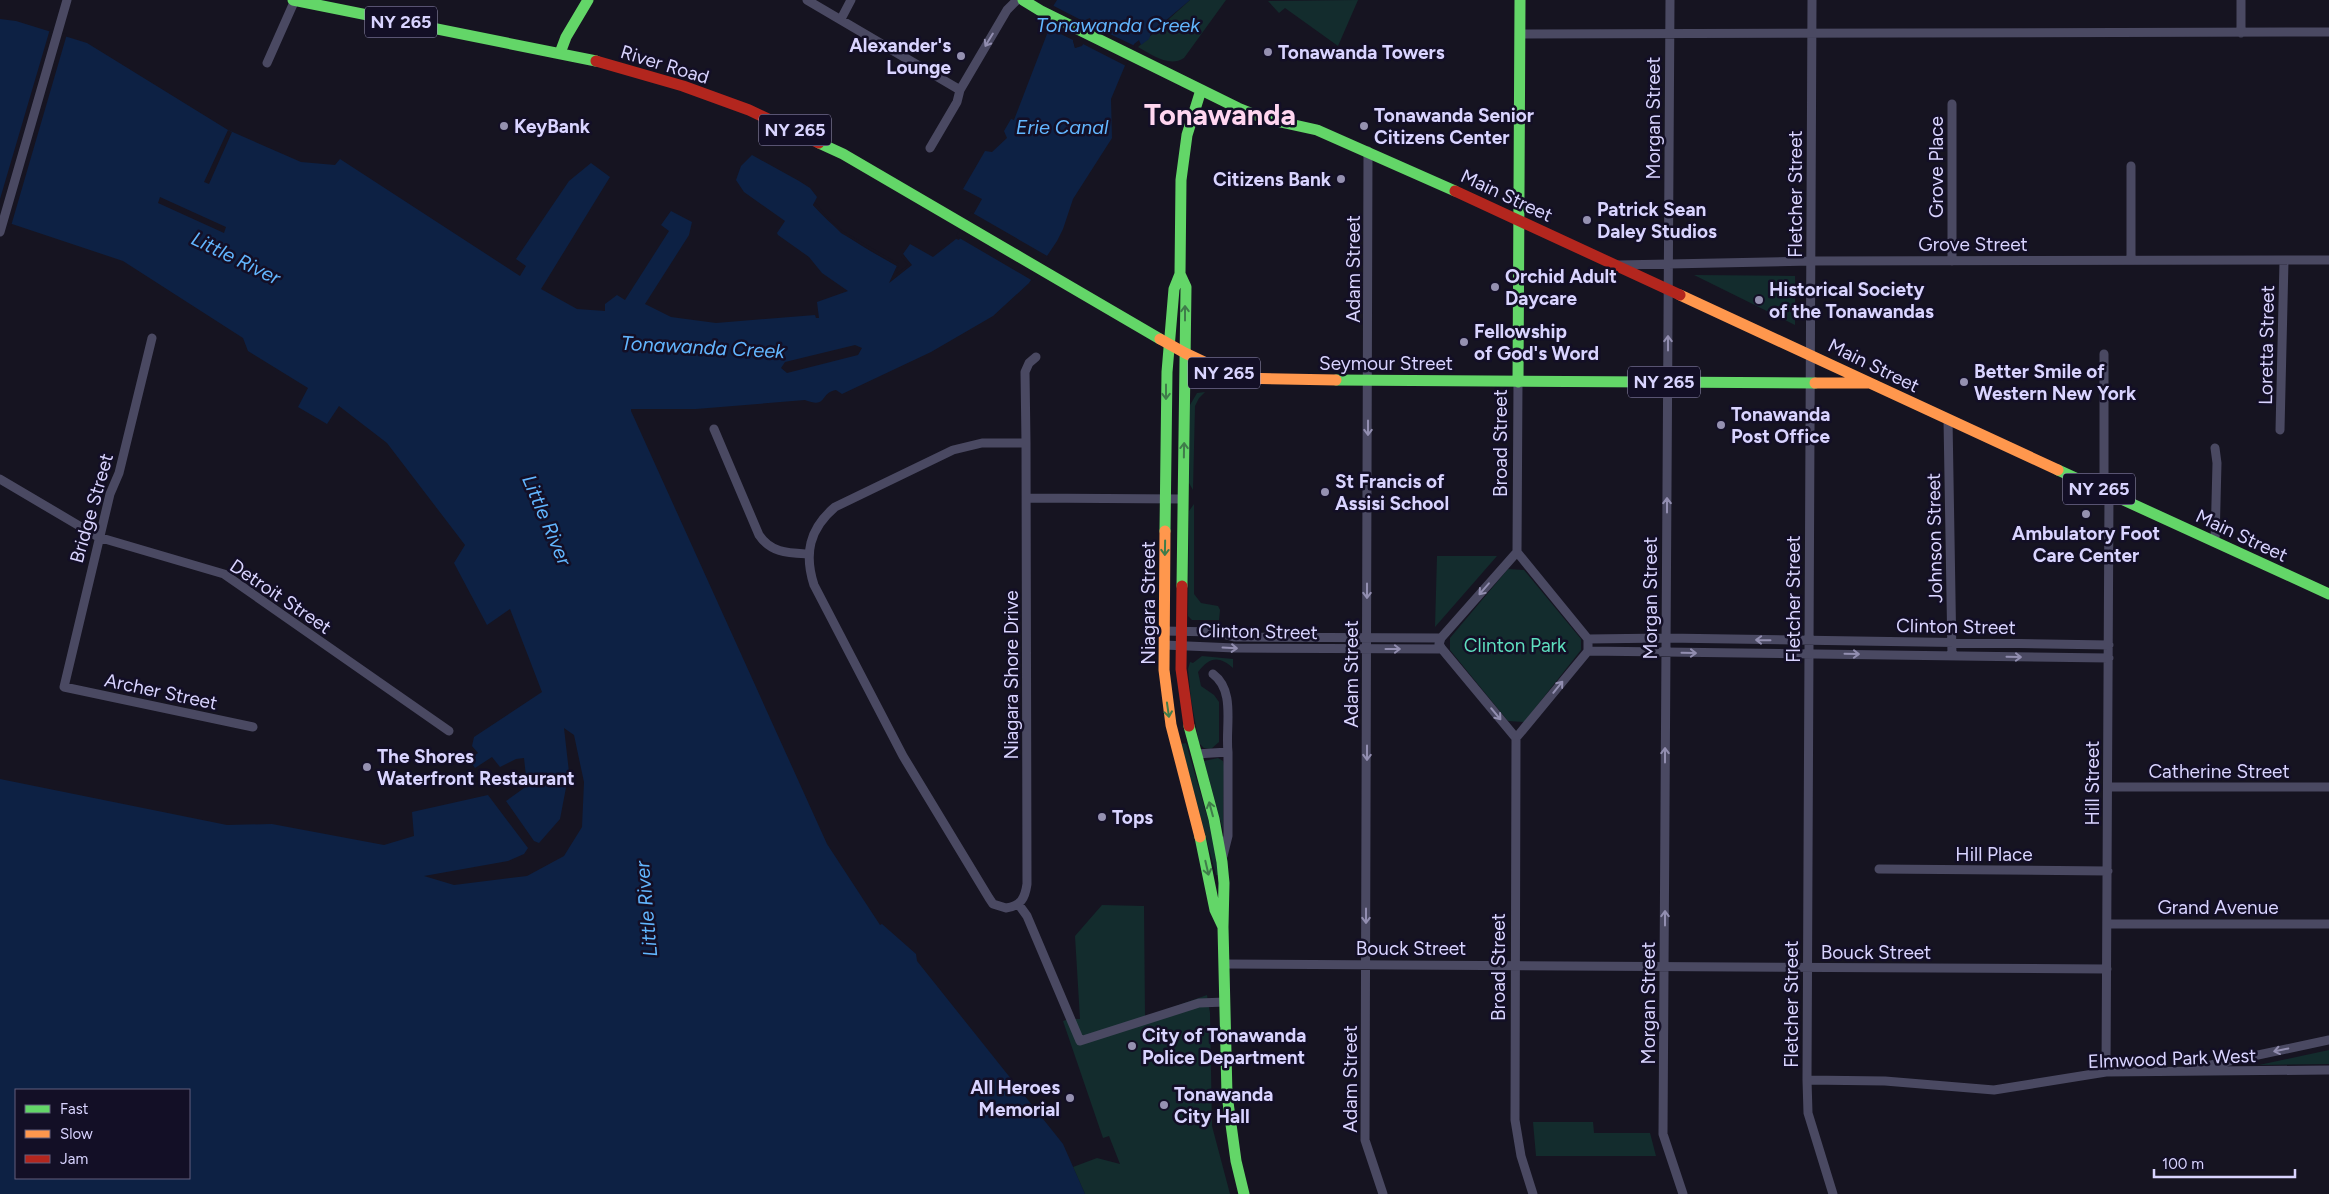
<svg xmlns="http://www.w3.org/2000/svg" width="2329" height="1194" viewBox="0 0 2329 1194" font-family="Figtree,sans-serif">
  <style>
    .green { fill: #132c2d }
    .water { fill: #0d2144; fill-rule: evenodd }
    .pier { fill: #161421 }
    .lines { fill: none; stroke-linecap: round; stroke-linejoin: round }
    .street { stroke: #4a4962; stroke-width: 9 }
    .fast { stroke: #63d668; stroke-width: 11 }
    .slow { stroke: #ff974d; stroke-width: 11 }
    .jam { stroke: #b3261e; stroke-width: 11 }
    .oneway { stroke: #928eb0 }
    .oneway2 { stroke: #3f7c4a }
    .poi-dot { fill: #9591b1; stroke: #130f26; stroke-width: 2 }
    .labels { text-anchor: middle; stroke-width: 5; stroke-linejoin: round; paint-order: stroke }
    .shield { fill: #130f26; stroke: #9e99be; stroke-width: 1 }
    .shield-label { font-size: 18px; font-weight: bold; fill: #d9d4ff }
    .poi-label { font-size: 19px; font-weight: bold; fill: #d9d4ff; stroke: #130f26; text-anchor: start }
    .street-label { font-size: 19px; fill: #d9d4ff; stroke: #130f26 }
    .park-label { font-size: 19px; fill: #5fe0c0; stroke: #130f26 }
    .water-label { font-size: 20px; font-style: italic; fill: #62b6ff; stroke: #130f26 }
    .town-label { font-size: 29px; font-weight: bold; fill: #ffd6f0; stroke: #130f26 }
  </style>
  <rect width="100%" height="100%" fill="#161421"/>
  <path class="green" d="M 1190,0 L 1226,0 L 1184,58 C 1169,68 1151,54 1138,47 Z
    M 1358,0 L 1338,46 L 1285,8 L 1279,13 L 1268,1 Z
    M 1694,275 L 1795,276 L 1795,325 Z
    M 1205,392 L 1199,398 L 1195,406 L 1193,490 L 1189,483 L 1190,405 L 1197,393 Z
    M 1194,504 L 1194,594 L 1201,603 L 1218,606 L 1220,610 L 1219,620 L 1192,620 L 1188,616 L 1189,511 Z
    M 1437,556 L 1497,556 L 1435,627 Z
    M 1508,569 L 1524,570 L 1581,639 L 1581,650 L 1524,722 L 1508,721 L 1450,650 L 1450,638 Z
    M 1202,656 L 1233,659 L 1233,668 C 1219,655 1209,657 1198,672 L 1201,686 L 1214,695 L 1219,702 L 1219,742 L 1211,749 L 1204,748 L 1199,743 L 1191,699 L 1188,669 L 1190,662 L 1193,663 Z
    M 1186,743 L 1212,833 L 1219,875 L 1216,875 L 1181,744 Z
    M 1218,758 L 1223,761 L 1224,766 L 1223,830 L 1204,761 Z
    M 1102,905 L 1144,906 L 1145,1017 L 1207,995 L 1210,1013 L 1212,1126 L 1230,1194 L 1085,1194 L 1073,1167 L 1097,1158 L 1120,1164 L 1109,1136 L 1103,1138 L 1063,1021 L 1069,1019 L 1080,1019 L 1075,936 Z
    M 2329,1050 L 2329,1064 L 2259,1065 Z
    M 1533,1122 L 1593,1122 L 1594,1133 L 1650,1133 L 1656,1156 L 1536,1156 Z"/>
  <path class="water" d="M 1057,0 L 1190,0 L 1151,33 L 1149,39 L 1141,45 L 1139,40 L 1134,44 L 1111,99 L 1112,138 L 1073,199 L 1063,229 L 1057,241 L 1029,283 L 993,316 L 931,352 L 842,394 L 836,390 C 819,393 828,409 805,400 L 696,409 L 631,409 L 631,411 L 827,844 L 880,925 L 882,924 L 916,954 L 917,961 L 1063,1144 L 1085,1194 L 0,1194 L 0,779 L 227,825 L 272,824 L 384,845 L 414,836 L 412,812 L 488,795 L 528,848 L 524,854 L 508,861 L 424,876 L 454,885 L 527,876 L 564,856 L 582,827 L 584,782 L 574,735 L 564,728 L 569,772 L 560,819 L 539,843 L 534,841 L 506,801 L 527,786 L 524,758 L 516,759 L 500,767 L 492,757 L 475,768 L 469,759 L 478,753 L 472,746 L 474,737 L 542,692 L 510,609 L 487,625 L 454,563 L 465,545 L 387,443 L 339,406 L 327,424 L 298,407 L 308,388 L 248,351 L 243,338 L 123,261 L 0,220 L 0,19 L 16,21 L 87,43 L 228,130 L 301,162 L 335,165 L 340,159 L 520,276 L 526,266 L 516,259 L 569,181 L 591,163 L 610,177 L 541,289 L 577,309 L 605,311 L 605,304 L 617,295 L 625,300 L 669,231 L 661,225 L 671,211 L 692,222 L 689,235 L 645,304 L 671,317 L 716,323 L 815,315 L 816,318 L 819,318 L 817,302 L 848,291 L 822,273 L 809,257 L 778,235 L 777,233 L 785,221 L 744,192 L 736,180 L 741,166 L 752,155 L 799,181 L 810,188 L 817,197 L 813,205 C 836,232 866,249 897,266 L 890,282 L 911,265 L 903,254 L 910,244 L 933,257 L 956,239 L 959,240 L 982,199 L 963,189 L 985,151 L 992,152 L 1007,138 L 1004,131 L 1011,119 L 1014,120 L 1047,34 L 1042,24 ZM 1090,19 L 1093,26 L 1082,46 L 1075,48 L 1073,41 L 1083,21 ZM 16,1090 L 189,1090 L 189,1178 L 16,1178 Z"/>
  <path class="pier" d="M 1050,4 L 1083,21 L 1090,18 L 1093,26 L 1135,46 L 1126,66 L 1083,44 L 1075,48 L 1073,40 L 1040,24 Z
    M 50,29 L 67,34 L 11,226 L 0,222 L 0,199 Z
    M 228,130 L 232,132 L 209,184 L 204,182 Z
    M 160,197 L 226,227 L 224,233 L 158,203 Z
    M 815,202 L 829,219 L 843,231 L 899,264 L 896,274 L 908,265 L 901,256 L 903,254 L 912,265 L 889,283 L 897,266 L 841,233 L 813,205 Z
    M 971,212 L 1049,257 L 1033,281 L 956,236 Z
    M 855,345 L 862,348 L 858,355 L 787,373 L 781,368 L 785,362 Z"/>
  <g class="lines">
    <path class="street" d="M 807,0 L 960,90
      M 1670,0 L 1663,1134 L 1683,1194
      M 1812,0 L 1807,1080 L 1808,1113 L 1833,1194
      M 841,19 L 851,0
      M 2241,33 L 2241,0
      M 1520,34 L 2329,32
      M 267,63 L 295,0
      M 930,148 L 957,102 L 960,90 L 1007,10 L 1017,0
      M 1368,151 L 1365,1140 L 1383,1194
      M 2131,166 L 2131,260
      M 0,232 L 67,0
      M 1952,261 L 1952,104
      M 1618,265 L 1811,261 L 2329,260
      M 152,338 L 119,473 L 110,494 L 64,687 L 253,727
      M 1948,419 L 1952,656
      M 714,429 L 759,535 C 771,553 788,553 808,554
      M 2280,430 L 2284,261
      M 982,443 L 1026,443 L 1027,884 C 1025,898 1021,906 1006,908 L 993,904 L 989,898 L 903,756 L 814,585 C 804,554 809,529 835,507 L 953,450 Z
      M 1026,443 L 1025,372 L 1029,363 L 1036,357
      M 0,479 L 98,537 L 224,574 L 449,731
      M 2104,491 L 2104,354
      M 1027,498 L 1183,499
      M 2215,542 L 2217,463 L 2215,448
      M 1517,552 L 1518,382
      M 1164,631 L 1215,632 L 1234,637 L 1441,638
      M 1588,639 L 1666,638 L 2109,645
      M 1164,645 L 1235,648 L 1442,649
      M 1588,651 L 2109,658
      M 1516,738 L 1515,1120 L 1521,1156 L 1533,1194
      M 1516,738 L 1442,649 L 1439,644 L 1441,638 L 1517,552
      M 1516,738 L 1588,651 L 1588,639 L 1517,552
      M 1196,754 L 1228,752 C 1225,727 1236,691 1213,674
      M 2108,787 L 2329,787
      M 1223,856 L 1228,836 L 1228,752
      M 1879,869 L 2108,871
      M 1019,905 L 1027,916 L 1080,1041 L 1199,1003 L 1225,1002
      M 2107,924 L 2329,924
      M 1226,964 L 2107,969
      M 2197,1068 L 2329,1040
      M 2106,1072 L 2109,493
      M 1807,1080 L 1885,1081 L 1994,1090 L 2106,1072 L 2329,1070"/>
    <path class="fast" d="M 293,0 L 596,61
      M 1023,0 L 1041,11 L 1238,108 L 1263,118 L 1317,130 L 1455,191
      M 560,53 L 566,37 L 588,0
      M 819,143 L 843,154 L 1160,339
      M 1180,274 L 1186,287 L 1182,586
      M 1336,380 L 1815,383
      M 1518,382 L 1520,0
      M 2058,470 L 2329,594
      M 1165,531 L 1167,372 L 1174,289 L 1180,274 L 1181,180 L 1187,135 L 1201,90
      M 1189,726 L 1214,819 L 1222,862 L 1224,883 L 1223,927 L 1227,1095 L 1236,1161 L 1244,1194
      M 1200,837 L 1215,910 L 1223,927"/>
    <path class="slow" d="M 1680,295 L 1870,383
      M 1160,339 L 1185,353 L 1238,378 L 1336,380
      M 1815,383 L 1870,383 L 2058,470
      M 1165,531 L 1164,670 L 1171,725 L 1200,837"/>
    <path class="jam" d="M 596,61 L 683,86 L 749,110 L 819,143
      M 1455,191 L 1680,295
      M 1182,586 L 1181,669 L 1189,726"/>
  </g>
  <defs><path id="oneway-shaft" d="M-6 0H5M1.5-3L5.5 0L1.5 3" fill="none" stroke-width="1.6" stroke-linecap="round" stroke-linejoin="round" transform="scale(1.25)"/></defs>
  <g class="oneway">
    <use href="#oneway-shaft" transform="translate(989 40) rotate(121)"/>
    <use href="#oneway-shaft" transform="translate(1668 343) rotate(-90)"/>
    <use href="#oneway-shaft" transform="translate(1368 428) rotate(90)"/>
    <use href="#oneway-shaft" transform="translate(1667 505) rotate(-90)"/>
    <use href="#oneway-shaft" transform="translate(1484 589) rotate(131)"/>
    <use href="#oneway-shaft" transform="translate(1367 591) rotate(90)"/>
    <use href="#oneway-shaft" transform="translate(1763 640) rotate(-179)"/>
    <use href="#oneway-shaft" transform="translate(1230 648) rotate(3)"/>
    <use href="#oneway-shaft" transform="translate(1393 649)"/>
    <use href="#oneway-shaft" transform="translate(1689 653) rotate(1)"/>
    <use href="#oneway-shaft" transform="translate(1852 654) rotate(1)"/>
    <use href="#oneway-shaft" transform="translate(2014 657) rotate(1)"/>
    <use href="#oneway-shaft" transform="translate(1558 687) rotate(-51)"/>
    <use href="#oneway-shaft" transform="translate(1496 714) rotate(50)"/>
    <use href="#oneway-shaft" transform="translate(1367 753) rotate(90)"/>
    <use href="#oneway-shaft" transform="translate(1665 755) rotate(-90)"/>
    <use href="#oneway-shaft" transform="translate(1366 916) rotate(90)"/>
    <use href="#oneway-shaft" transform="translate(1665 918) rotate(-90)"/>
    <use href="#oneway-shaft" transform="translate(2281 1050) rotate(168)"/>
  </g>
  <g class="oneway2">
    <use href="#oneway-shaft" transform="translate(1185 313) rotate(-90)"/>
    <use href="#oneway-shaft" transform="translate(1166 392) rotate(90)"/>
    <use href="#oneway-shaft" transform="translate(1184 450) rotate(-89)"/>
    <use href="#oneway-shaft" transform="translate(1165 548) rotate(91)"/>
    <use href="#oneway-shaft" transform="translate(1168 710) rotate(82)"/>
    <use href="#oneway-shaft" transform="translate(1211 809) rotate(-105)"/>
    <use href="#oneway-shaft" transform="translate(1207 868) rotate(77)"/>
  </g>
  <g class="poi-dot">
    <circle cx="1268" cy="52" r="5"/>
    <circle cx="961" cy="56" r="5"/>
    <circle cx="504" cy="126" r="5"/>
    <circle cx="1364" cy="126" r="5"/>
    <circle cx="1341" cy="179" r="5"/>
    <circle cx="1587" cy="220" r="5"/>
    <circle cx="1495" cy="287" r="5"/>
    <circle cx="1759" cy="300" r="5"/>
    <circle cx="1464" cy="342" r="5"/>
    <circle cx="1964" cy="382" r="5"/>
    <circle cx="1721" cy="425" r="5"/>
    <circle cx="1325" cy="492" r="5"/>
    <circle cx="2086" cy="514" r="5"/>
    <circle cx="367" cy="767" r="5"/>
    <circle cx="1102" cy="817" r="5"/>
    <circle cx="1132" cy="1046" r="5"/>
    <circle cx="1070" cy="1098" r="5"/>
    <circle cx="1164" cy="1105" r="5"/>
  </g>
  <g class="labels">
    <g class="shield">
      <rect x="365" y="6.5" width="72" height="31" rx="4"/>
      <rect x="759" y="114.5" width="72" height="31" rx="4"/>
      <rect x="1188" y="357.5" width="72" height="31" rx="4"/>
      <rect x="1628" y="366.5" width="72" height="31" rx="4"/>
      <rect x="2063" y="473.5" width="72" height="31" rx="4"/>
    </g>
    <g class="shield-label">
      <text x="401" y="28">NY 265</text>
      <text x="795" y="136">NY 265</text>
      <text x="1224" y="379">NY 265</text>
      <text x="1664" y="388">NY 265</text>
      <text x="2099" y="495">NY 265</text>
    </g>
    <g class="poi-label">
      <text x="951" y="52" text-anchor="end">Alexander's<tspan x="951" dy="22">Lounge</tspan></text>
      <text x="1278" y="59">Tonawanda Towers</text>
      <text x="1374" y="122">Tonawanda Senior<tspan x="1374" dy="22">Citizens Center</tspan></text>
      <text x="514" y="133">KeyBank</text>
      <text x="1331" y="186" text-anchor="end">Citizens Bank</text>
      <text x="1597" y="216">Patrick Sean<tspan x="1597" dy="22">Daley Studios</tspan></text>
      <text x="1505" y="283">Orchid Adult<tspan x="1505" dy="22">Daycare</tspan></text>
      <text x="1769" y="296">Historical Society<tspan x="1769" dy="22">of the Tonawandas</tspan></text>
      <text x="1474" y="338">Fellowship<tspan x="1474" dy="22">of God's Word</tspan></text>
      <text x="1974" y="378">Better Smile of<tspan x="1974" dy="22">Western New York</tspan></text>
      <text x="1731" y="421">Tonawanda<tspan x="1731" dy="22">Post Office</tspan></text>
      <text x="1335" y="488">St Francis of<tspan x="1335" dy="22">Assisi School</tspan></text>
      <text x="2086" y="540" text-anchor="middle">Ambulatory Foot<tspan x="2086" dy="22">Care Center</tspan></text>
      <text x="377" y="763">The Shores<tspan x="377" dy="22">Waterfront Restaurant</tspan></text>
      <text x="1112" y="824">Tops</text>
      <text x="1142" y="1042">City of Tonawanda<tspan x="1142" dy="22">Police Department</tspan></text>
      <text x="1060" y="1094" text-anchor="end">All Heroes<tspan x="1060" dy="22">Memorial</tspan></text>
      <text x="1174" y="1101">Tonawanda<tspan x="1174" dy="22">City Hall</tspan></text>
    </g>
    <g class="street-label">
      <text transform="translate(665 64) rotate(17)" y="7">River Road</text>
      <text transform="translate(1653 118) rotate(-90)" y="7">Morgan Street</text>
      <text transform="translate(1936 167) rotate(-90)" y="7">Grove Place</text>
      <text transform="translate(1795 194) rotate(-90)" y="7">Fletcher Street</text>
      <text transform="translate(1507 195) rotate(25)" y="7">Main Street</text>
      <text x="1973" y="251">Grove Street</text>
      <text transform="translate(1353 269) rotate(-90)" y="7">Adam Street</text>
      <text transform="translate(2266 345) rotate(-89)" y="7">Loretta Street</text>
      <text x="1386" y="370">Seymour Street</text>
      <text transform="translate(1874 365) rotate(26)" y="7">Main Street</text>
      <text transform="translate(1500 443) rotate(-90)" y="7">Broad Street</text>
      <text transform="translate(91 508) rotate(-74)" y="7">Bridge Street</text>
      <text transform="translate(2242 535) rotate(25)" y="7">Main Street</text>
      <text transform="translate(1934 538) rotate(-91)" y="7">Johnson Street</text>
      <text transform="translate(281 596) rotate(34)" y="7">Detroit Street</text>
      <text transform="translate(1650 598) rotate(-90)" y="7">Morgan Street</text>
      <text transform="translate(1793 599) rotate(-90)" y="7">Fletcher Street</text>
      <text transform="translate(1148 603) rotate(-90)" y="7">Niagara Street</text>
      <text transform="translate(1956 626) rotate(1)" y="7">Clinton Street</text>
      <text transform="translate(1258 631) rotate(1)" y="7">Clinton Street</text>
      <text transform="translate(1351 674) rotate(-90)" y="7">Adam Street</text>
      <text transform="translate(1011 675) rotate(-90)" y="7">Niagara Shore Drive</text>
      <text transform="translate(161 691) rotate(12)" y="7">Archer Street</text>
      <text x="2219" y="778">Catherine Street</text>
      <text transform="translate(2092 783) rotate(-90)" y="7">Hill Street</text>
      <text x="1994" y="861">Hill Place</text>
      <text x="2218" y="914">Grand Avenue</text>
      <text x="1411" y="955">Bouck Street</text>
      <text x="1876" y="959">Bouck Street</text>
      <text transform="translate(1498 967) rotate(-90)" y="7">Broad Street</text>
      <text transform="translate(1648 1003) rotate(-90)" y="7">Morgan Street</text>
      <text transform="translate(1791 1004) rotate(-90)" y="7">Fletcher Street</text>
      <text transform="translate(2172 1058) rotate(-2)" y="7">Elmwood Park West</text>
      <text transform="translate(1350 1079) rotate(-90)" y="7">Adam Street</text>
    </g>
    <g class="park-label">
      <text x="1515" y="652">Clinton Park</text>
    </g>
    <g class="water-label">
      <text x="1118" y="32">Tonawanda Creek</text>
      <text x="1062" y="134">Erie Canal</text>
      <text transform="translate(236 258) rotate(26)" y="7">Little River</text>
      <text transform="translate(703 347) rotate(3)" y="7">Tonawanda Creek</text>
      <text transform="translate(547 520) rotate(67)" y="7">Little River</text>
      <text transform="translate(646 909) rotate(-95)" y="7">Little River</text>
    </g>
    <g class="town-label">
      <text x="1220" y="125">Tonawanda</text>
    </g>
  </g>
  <rect x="15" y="1089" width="175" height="90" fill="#130f26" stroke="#625e7d"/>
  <rect x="25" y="1105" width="25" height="8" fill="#63d668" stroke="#625e7d"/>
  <text x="60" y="1114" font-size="15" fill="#d9d4ff">Fast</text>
  <rect x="25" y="1130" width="25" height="8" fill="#ff974d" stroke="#625e7d"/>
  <text x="60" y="1139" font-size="15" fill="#d9d4ff">Slow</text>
  <rect x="25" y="1155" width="25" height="8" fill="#b3261e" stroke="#625e7d"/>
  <text x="60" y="1164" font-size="15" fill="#d9d4ff">Jam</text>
  <path d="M2154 1169v8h141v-8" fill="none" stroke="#d9d4ff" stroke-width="2.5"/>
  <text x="2162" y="1169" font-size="15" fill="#d9d4ff" stroke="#130f26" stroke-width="4" paint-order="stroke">100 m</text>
</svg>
